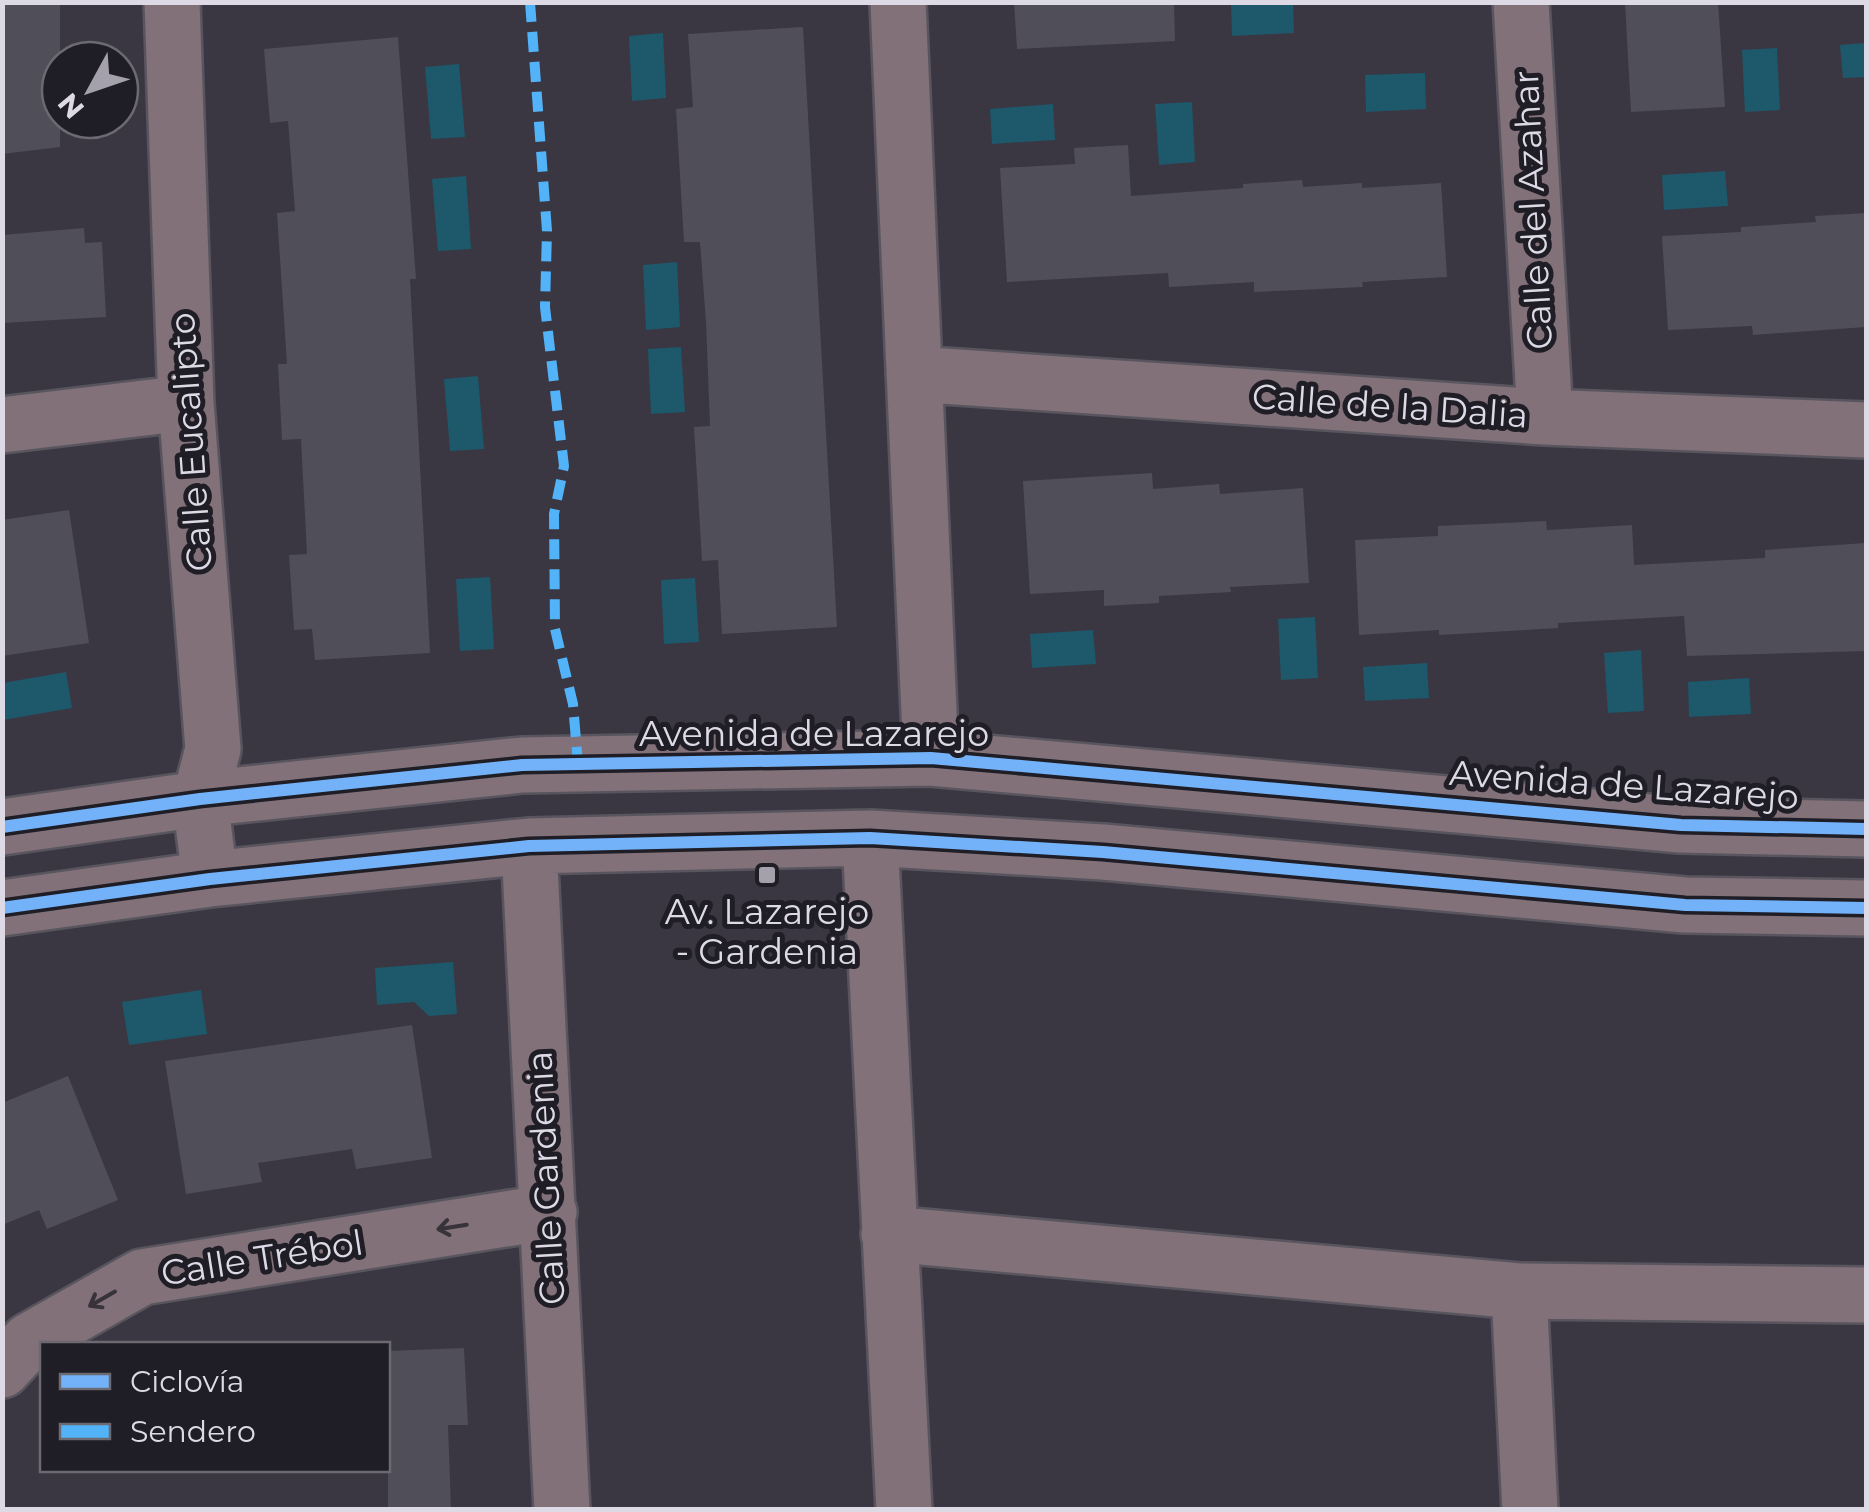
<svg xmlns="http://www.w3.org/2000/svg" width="1869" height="1512" viewBox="0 0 1869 1512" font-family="Montserrat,sans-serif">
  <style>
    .water { fill: #1e586b }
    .building { fill: #504e58 }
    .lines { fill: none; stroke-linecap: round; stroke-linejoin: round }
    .minor-casing { stroke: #58555f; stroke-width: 60 }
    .minor { stroke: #827178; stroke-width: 55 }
    .quiet { stroke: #52b3f8; stroke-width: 10; stroke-dasharray: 20 10; stroke-linecap: butt }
    .cycleway-casing { stroke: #1f1d25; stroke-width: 19 }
    .cycleway { stroke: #73b2f8; stroke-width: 12 }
    .oneway { stroke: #38323a }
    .poi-dot { fill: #a4a1ad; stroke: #1f1d25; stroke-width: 4 }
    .labels { text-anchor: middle; stroke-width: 10; stroke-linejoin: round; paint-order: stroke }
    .street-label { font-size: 35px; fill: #dddae6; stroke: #1f1d25 }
    .poi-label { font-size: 35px; fill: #dddae6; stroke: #1f1d25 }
  </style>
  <rect width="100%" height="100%" fill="#3a3742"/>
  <path class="water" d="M 1231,3 L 1293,3 L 1294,33 L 1232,36 Z
    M 663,33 L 666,98 L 632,101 L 629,36 Z
    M 1866,43 L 1866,77 L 1843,78 L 1840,45 Z
    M 1777,48 L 1780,110 L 1745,112 L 1742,50 Z
    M 459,64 L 465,137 L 431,139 L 425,67 Z
    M 1425,73 L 1426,109 L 1366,112 L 1365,75 Z
    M 1192,102 L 1195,162 L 1159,165 L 1155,104 Z
    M 1053,104 L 1055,140 L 992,144 L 990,109 Z
    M 1725,171 L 1728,206 L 1664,210 L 1662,175 Z
    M 466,176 L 471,249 L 438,251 L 432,179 Z
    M 677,262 L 680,327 L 646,330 L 643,265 Z
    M 681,347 L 685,412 L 651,414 L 648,349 Z
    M 478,376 L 484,449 L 450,451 L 444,379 Z
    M 490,577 L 494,649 L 460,651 L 456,579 Z
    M 695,578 L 699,642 L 664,644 L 661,580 Z
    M 1315,617 L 1318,678 L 1281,680 L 1278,619 Z
    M 1093,630 L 1096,664 L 1032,668 L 1030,634 Z
    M 1641,650 L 1644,711 L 1608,713 L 1604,653 Z
    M 1427,663 L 1429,698 L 1365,701 L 1363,667 Z
    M 66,672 L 72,708 L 3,720 L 3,683 Z
    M 1749,678 L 1751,714 L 1689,717 L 1688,682 Z
    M 453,962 L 457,1014 L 429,1016 L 414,1002 L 377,1005 L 375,968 Z
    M 201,990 L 207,1034 L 129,1045 L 122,1002 Z"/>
  <path class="building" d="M 2,2 L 60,2 L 60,147 L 2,154 Z
    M 1014,2 L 1174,2 L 1175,41 L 1017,49 Z
    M 1625,2 L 1718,2 L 1725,107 L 1631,112 Z
    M 803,27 L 837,627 L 722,634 L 718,560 L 702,561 L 694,427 L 710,426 L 706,322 L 700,242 L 684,242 L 676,109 L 693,107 L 688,34 Z
    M 398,37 L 416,279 L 410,279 L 430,653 L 315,660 L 312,629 L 294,630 L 289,555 L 307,554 L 301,439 L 282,440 L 278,364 L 287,364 L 277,213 L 295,211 L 288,121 L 270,123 L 264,49 Z
    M 1128,145 L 1131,196 L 1243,188 L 1243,184 L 1302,180 L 1303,187 L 1362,183 L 1362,188 L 1441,183 L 1447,277 L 1362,282 L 1363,287 L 1254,292 L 1254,282 L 1169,287 L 1168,273 L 1007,282 L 1000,168 L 1075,164 L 1074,148 Z
    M 1866,213 L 1866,327 L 1753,335 L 1752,326 L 1668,330 L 1662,236 L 1741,232 L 1741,227 L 1816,222 L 1815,216 Z
    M 84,228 L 85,243 L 102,242 L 106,317 L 2,323 L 2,235 Z
    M 1152,473 L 1153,489 L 1219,484 L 1220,494 L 1303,488 L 1309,583 L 1230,587 L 1231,592 L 1159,596 L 1159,603 L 1104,606 L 1104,590 L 1030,594 L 1023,481 Z
    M 69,510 L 89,643 L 2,656 L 2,520 Z
    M 1546,521 L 1547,530 L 1632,525 L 1634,565 L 1765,558 L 1765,550 L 1866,543 L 1866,651 L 1687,656 L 1684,616 L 1558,623 L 1558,628 L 1439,635 L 1439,630 L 1359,635 L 1355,540 L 1438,536 L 1438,526 Z
    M 412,1025 L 432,1158 L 356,1169 L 352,1149 L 258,1163 L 262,1182 L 186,1194 L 165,1061 Z
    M 68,1076 L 118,1200 L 47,1229 L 39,1210 L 2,1225 L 2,1103 Z
    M 464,1348 L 468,1425 L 448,1425 L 451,1510 L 388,1510 L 388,1351 Z"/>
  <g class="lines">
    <defs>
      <path id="minor" d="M 172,2 L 186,403 L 213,749 L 200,799 L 210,879
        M 898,2 L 931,758
        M 1521,2 L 1545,417
        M 914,374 L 1545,417 L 1866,430
        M 2,425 L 186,403
        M 2,827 L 200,799 L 522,765 L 931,758 L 1681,825 L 1866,829
        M 870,838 L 904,1510
        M 529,846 L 562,1510
        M 2,908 L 210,879 L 529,846 L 870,838 L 1103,852 L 1685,905 L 1866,908
        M 889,1234 L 1519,1291 L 1866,1295
        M 1519,1291 L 1530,1510
        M 2,1370 L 29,1341 L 142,1277 L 549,1212"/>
    </defs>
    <use href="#minor" class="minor-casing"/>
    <use href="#minor" class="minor"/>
    <path class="quiet" d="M 530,2 L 547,231 L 545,307 L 564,466 L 554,514 L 555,629 L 573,704 L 578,764"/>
    <defs>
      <path id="cycleway" d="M 2,827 L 200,799 L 522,765 L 931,758 L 1681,825 L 1866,829
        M 2,908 L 210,879 L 529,846 L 870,838 L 1103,852 L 1685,905 L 1866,908"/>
    </defs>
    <use href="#cycleway" class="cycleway-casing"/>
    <use href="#cycleway" class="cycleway"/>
  </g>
  <defs><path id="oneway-shaft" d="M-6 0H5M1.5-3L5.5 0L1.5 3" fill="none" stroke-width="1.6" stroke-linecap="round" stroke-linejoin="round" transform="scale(2.5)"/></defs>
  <g class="oneway">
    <use href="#oneway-shaft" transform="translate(452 1227) rotate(171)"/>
    <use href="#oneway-shaft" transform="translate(102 1299) rotate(150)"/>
  </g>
  <rect class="poi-dot" x="757" y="865" width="20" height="20" rx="5"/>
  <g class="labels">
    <g class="street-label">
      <text transform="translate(1533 210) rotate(-93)" y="12">Calle del Azahar</text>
      <text transform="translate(1390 406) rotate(4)" y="12">Calle de la Dalia</text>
      <text transform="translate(191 442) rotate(-94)" y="12">Calle Eucalipto</text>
      <text x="814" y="746">Avenida de Lazarejo</text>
      <text transform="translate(1624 785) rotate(4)" y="12">Avenida de Lazarejo</text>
      <text transform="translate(546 1178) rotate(-93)" y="12">Calle Gardenia</text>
      <text transform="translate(262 1258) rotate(-9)" y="12">Calle Trébol</text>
    </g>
    <g class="poi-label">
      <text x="767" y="924">Av. Lazarejo<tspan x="767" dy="40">- Gardenia</tspan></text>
    </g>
  </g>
  <rect width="1869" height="1512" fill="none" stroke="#dddae6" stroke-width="10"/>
  <rect x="40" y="1342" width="350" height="130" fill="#1f1d25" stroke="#6b6972" stroke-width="2.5"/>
  <rect x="60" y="1374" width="50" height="15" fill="#73b2f8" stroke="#6b6972" stroke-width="2.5"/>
  <text x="130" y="1392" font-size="30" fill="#dddae6">Ciclovía</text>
  <rect x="60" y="1424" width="50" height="15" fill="#52b3f8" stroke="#6b6972" stroke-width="2.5"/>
  <text x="130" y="1442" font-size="30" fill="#dddae6">Sendero</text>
  <g transform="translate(90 90) rotate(230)"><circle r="48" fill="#1f1d25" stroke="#6b6972" stroke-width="2.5"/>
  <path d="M0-8L18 38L0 25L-18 38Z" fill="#a4a1ad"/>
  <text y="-15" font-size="28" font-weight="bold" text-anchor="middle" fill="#dddae6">N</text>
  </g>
</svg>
